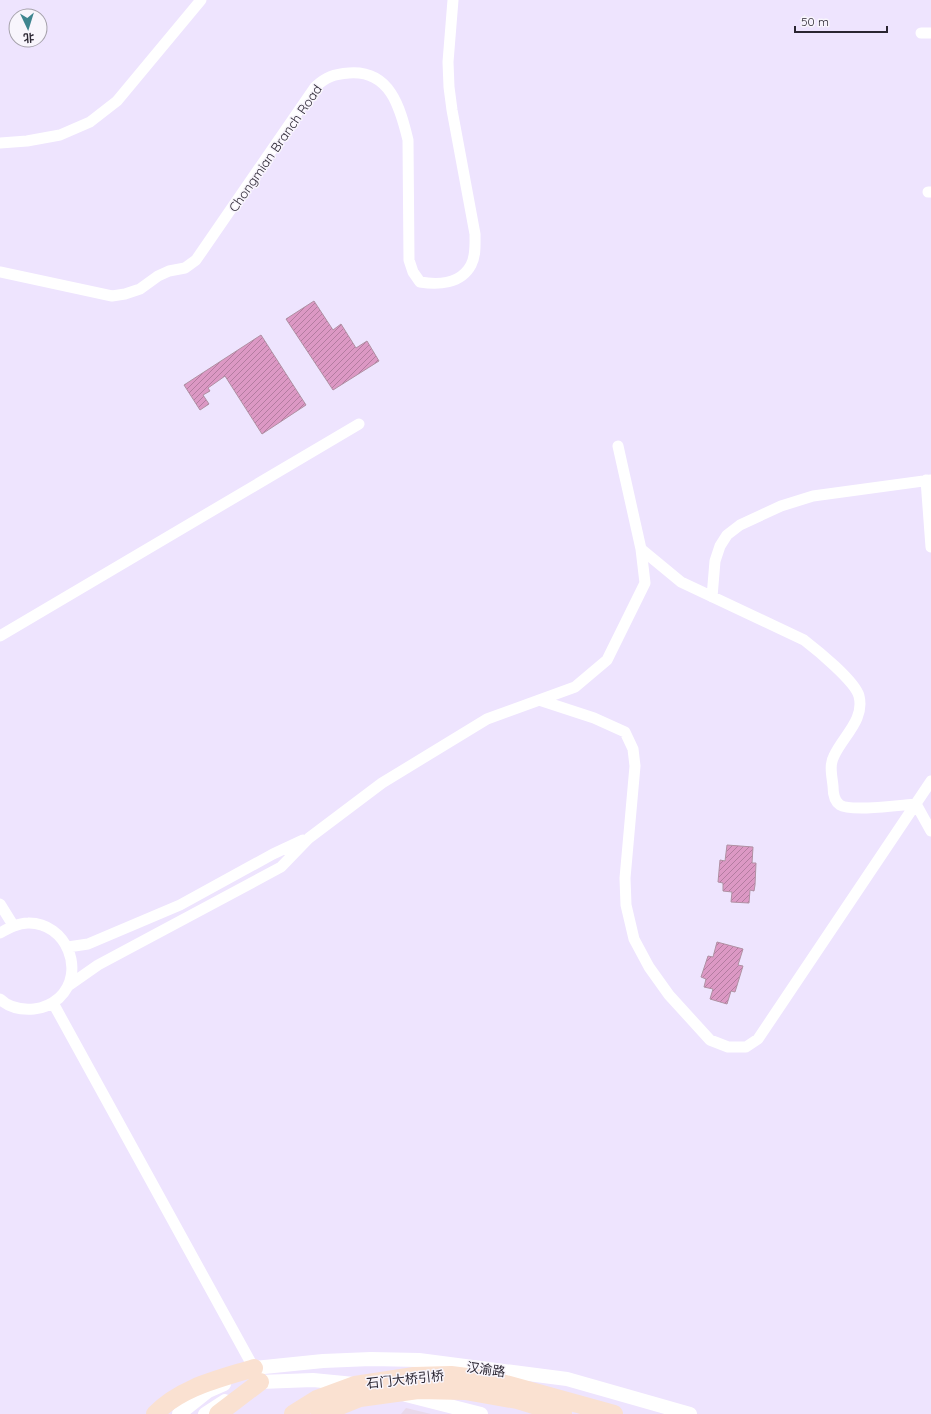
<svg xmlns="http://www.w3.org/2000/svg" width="931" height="1414" viewBox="0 0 931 1414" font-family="Quicksand,'Noto Sans SC',sans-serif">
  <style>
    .medical { fill: #e9daec }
    .building { fill: url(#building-hatch); stroke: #b090a3 }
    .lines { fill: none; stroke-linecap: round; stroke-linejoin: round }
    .minor { stroke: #fff; stroke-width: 11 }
    .tertiary { stroke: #fff; stroke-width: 14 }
    .primary { stroke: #fae1d1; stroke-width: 18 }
    .labels { text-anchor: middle; stroke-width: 3; stroke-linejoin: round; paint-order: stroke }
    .street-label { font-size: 13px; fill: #2a2531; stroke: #f8f5fc }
  </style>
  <defs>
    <pattern id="building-hatch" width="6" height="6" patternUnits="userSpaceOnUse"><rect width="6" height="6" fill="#dc98c4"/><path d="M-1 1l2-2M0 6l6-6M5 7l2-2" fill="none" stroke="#b37ca0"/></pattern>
  </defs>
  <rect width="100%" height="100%" fill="#eee4fe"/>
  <path class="medical" d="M 406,1408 L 431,1414 L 401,1414 Z"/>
  <path class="building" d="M 314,301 L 333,330 L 341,324 L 356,348 L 367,341 L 379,361 L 333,390 L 286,319 Z
    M 261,335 L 306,405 L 262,434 L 225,376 L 208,388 L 210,391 L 203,395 L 209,404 L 200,410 L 184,385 Z
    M 727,845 L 753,847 L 752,863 L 756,863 L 755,885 L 754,891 L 750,890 L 749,903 L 731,902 L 732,892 L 723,891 L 723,883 L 718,882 L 720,860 L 725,861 Z
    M 717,942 L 743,949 L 738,965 L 743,966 L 735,992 L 731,991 L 727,1004 L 710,999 L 713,989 L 704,987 L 706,979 L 701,977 L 708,956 L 713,957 Z"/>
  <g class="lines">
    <path class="minor" d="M 921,33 L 931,33
      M 0,143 L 27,141 L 60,135 L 90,122 L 117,101 L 201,0
      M 928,192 L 931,192
      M 0,272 L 112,296 L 125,294 L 140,289 L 158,276 L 169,271 L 185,268 L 196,260 L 315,87 C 326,77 334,74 349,73 C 390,70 400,107 408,140 L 409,260 L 413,272 L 420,282 C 438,285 461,284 471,265 C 476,256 475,244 475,234 L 452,110 L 449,87 L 448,62 L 453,0
      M 926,480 L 931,547
      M 641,549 L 681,582 L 804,640 C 817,650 855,681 859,696 C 865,720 843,736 834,756 C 829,765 832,776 833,786 C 833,792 834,801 840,805 C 851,812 901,805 916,804
      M 712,597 L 715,561 L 720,546 L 727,535 L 740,525 L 781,506 L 813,496 L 931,480
      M 0,636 L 359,424
      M 539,700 L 594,718 L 625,732 L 633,749 L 635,766 L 625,878 L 626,905 L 634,939 L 649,967 L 669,995 L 710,1040 L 728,1047 L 746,1047 L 758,1039 L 931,781
      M 916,804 L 931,831
      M 0,904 L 13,925
      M 0,933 C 9,928 18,923 28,923 C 66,922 87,972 59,998 C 52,1004 44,1008 34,1009 C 22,1010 9,1008 0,999
      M 68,947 L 88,944 L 180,905 L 273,854 L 303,840
      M 68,986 L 98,965 L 281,867 L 309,838 L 382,783 L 487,719 L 575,687 L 607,660 L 645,583 L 641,549 L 618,446
      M 53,1003 L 256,1372"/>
    <path class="tertiary" d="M 246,1372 L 254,1368 L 323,1361 L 371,1359 L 419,1360 L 567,1379 L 690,1414
      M 252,1386 L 260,1382 L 313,1380 L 354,1384
      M 406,1395 L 481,1414
      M 179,1414 L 208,1391 L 224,1384
      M 205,1414 L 225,1401"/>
    <path class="primary" d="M 155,1414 C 181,1387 219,1379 254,1368
      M 218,1414 L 260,1382
      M 293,1414 L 317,1399 L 355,1385 L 414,1376 L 451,1375 L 491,1380 L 614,1414
      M 320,1414 L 360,1398 L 418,1390 L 465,1391 L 517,1400 L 563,1414"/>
  </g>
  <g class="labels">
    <g class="street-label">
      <text transform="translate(275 148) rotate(-55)" y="5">Chongmian Branch Road</text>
      <text transform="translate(486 1369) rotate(8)" y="5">汉渝路</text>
      <text transform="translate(405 1379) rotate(-6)" y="5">石门大桥引桥</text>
    </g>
  </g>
  <g transform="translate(28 28) rotate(176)"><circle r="19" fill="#f8f5fc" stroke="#a6a2ab"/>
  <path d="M0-3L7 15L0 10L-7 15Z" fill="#3e858f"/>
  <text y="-6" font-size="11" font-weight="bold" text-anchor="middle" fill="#2a2531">北</text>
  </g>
  <path d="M795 26v6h92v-6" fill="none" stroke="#2a2531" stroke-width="2"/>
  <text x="801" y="26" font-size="12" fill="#2a2531" stroke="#f8f5fc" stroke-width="3" paint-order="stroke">50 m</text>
</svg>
